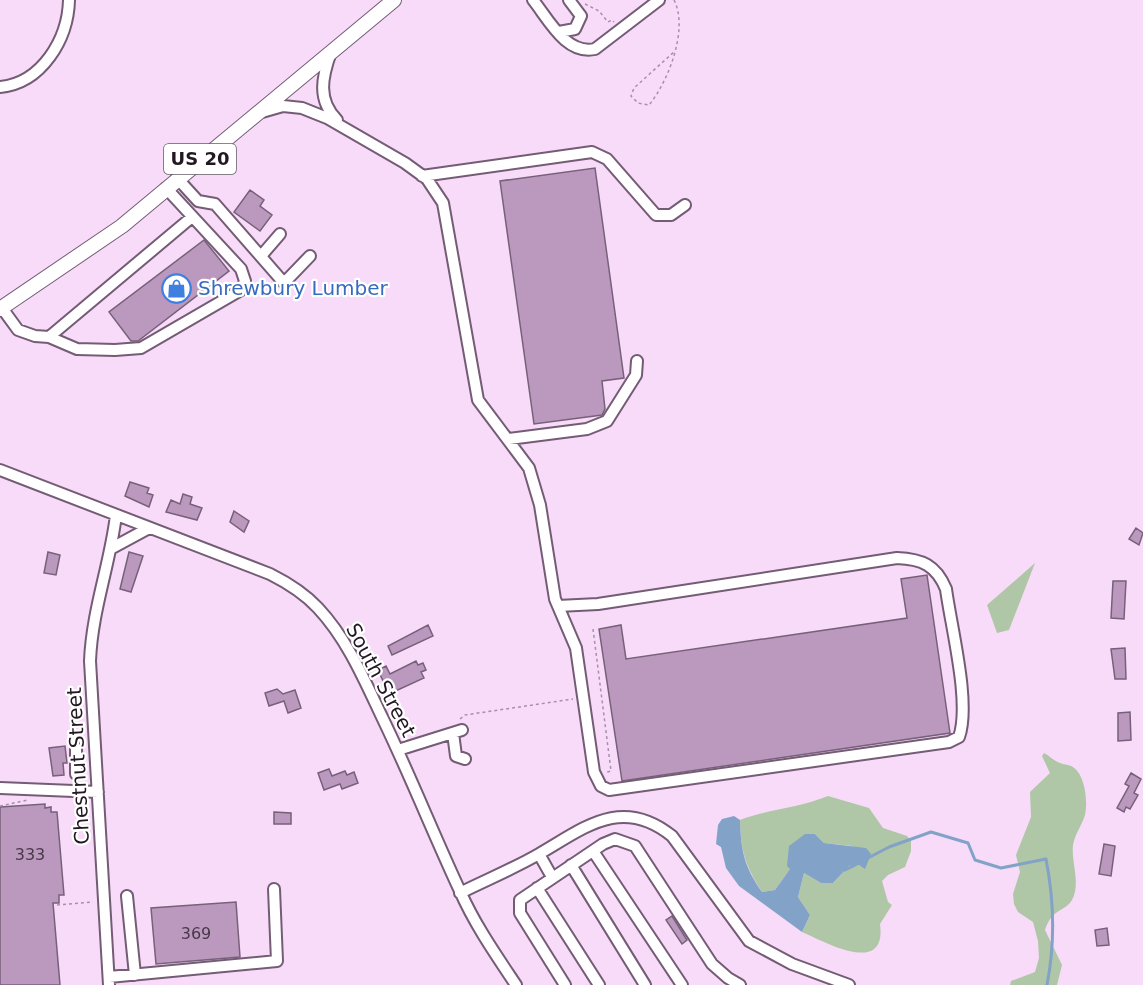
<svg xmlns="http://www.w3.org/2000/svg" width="1143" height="985" viewBox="0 0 1143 985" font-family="'DejaVu Sans',sans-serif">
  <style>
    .green { fill: #afc6a7 }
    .water { fill: #82a2c7 }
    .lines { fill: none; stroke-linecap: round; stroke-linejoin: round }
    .stream { stroke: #82a2c7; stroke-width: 3 }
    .building { fill: #bb99bf; stroke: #77607a; stroke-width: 1.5 }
    .minor-casing { stroke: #745c75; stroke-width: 14 }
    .major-casing { stroke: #745c75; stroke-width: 16 }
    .path { stroke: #a691a7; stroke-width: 1.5; stroke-dasharray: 3 3; stroke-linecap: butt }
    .minor { stroke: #fff; stroke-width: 10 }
    .major { stroke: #fff; stroke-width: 14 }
    .labels { text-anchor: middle; stroke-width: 4.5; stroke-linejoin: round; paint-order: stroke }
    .number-label { font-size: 16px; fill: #483849 }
    .shield { fill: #fff; stroke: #645d64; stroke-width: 1.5 }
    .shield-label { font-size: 18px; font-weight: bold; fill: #221822 }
    .shop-label { font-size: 20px; fill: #366cbe; stroke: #fff; text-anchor: start }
    .street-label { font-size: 20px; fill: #221822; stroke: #fff }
  </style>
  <rect width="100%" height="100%" fill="#f7dbf8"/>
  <path class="green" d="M 1035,563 L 1009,630 L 997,633 L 987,605 Z
    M 1044,753 C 1050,756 1054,761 1060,763 C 1064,765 1068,764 1073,767 C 1085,775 1088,801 1085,815 C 1082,825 1075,834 1073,845 C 1071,862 1081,883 1072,900 C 1065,912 1052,908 1045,930 L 1062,965 L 1057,985 L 1010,985 L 1011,981 L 1035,972 L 1039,958 L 1038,941 L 1033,922 L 1018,912 L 1014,904 L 1013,894 L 1020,872 L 1016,855 L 1031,817 L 1030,792 L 1050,773 L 1042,756 Z
    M 828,796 L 869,808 L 883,828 L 907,836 L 911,841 L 911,851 L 905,867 L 888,875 L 882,881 L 888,902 L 892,905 L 880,924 C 887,977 825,942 802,932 L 810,915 L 798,897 L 804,873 L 821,883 L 833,883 L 849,866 L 859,865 L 865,868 L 852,846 L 824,843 L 815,834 L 775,890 L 762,892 C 745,865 741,852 740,820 C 769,809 799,808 828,796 Z"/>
  <path class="water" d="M 734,816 L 740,820 C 741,851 744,866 762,892 L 775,890 L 790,869 L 787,866 L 789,846 L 805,834 L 815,834 L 824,843 L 866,848 L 871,854 L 865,869 L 859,865 L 849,866 L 833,883 L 821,883 L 804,873 L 798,897 L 810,915 L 802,932 L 739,886 L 726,868 L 721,847 L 716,844 L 718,825 L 722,819 Z"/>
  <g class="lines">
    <path class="stream" d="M 868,858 L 889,847 L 931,832 L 968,843 L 975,860 L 1001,868 L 1046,859 C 1054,900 1055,944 1047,985
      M 845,870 L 857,864"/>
  </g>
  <path class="building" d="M 595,168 L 624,378 L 602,381 L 605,409 L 602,415 L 534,424 L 500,181 Z
    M 250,190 L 264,200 L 260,206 L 272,215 L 260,231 L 234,212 Z
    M 204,240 L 229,271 L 138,341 L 131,341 L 109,312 Z
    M 130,482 L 149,488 L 147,493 L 153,495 L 149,507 L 125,496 Z
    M 183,494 L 192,497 L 190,504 L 202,508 L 197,520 L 166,512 L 171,500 L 180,504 Z
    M 234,511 L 249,521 L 244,532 L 230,522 Z
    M 1136,528 L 1143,533 L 1139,545 L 1129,539 Z
    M 48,552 L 60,555 L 56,575 L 44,573 Z
    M 129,552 L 143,556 L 131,592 L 120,589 Z
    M 927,575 L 950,733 L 622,781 L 599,629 L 621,625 L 626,659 L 907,618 L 901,579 Z
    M 1113,581 L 1126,581 L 1124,619 L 1111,618 Z
    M 428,625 L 433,636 L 392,655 L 388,646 Z
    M 1125,648 L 1126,679 L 1115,679 L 1111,649 Z
    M 416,661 L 418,665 L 423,663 L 426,670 L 421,672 L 424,678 L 389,694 L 378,670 L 386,666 L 390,674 Z
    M 277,689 L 283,694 L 295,690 L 301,708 L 288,713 L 284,701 L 269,706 L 265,693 Z
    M 1130,712 L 1131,740 L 1118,741 L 1118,713 Z
    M 65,746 L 67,763 L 63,763 L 64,775 L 53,776 L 49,748 Z
    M 329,769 L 332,776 L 345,771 L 347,775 L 354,772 L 358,783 L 342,789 L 340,784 L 324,790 L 318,773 Z
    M 1131,773 L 1141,779 L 1134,793 L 1138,795 L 1130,809 L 1126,807 L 1124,812 L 1117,808 L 1129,786 L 1125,784 Z
    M 45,804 L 45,808 L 51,807 L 51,812 L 57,812 L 64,895 L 59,895 L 59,903 L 53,903 L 60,985 L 0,985 L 0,807 Z
    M 274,812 L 291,813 L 291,824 L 274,824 Z
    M 1104,844 L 1115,846 L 1111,876 L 1099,874 Z
    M 236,902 L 240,957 L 156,964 L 151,908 Z
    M 672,916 L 687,940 L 682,944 L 666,920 Z
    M 1107,928 L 1109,945 L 1097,946 L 1095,930 Z"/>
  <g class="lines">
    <defs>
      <path id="minor" d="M 533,0 C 549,20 566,55 595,49 L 659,0
        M 559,32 L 575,29 L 581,16 L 569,0
        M 331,52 C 322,77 317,100 337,120
        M 0,87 C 42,83 68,39 69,0
        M 262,112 L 283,106 L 302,108 L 327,118 L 405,163 L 427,179 L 443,203 L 478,400 L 529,468 L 540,505 L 555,599 L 576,648 L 594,772 L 601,786 L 609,790 L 949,742 L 959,737 C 971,703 951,627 946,589 C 936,565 922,559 897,558 L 598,604 L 558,606
        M 422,176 L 592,152 L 607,159 L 656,215 L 671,215 L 685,205
        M 177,178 L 198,201 L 215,204 L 284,283 L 310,256
        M 261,256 L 280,234
        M 2,308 L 18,330 L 35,336 L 49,337 L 77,349 L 115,350 L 141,348 L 241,290 L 245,281 L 241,269 L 166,188
        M 49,337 L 192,217
        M 509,439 L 587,429 L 607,421 L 636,375 L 637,361
        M 0,470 L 270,574 C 288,583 304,593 318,608 C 347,639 364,679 382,717 C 410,775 433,833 460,891 C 475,925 496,955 516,985
        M 112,548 L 149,528
        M 453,733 L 456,756 L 465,759
        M 76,748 L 76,774
        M 398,750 L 462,730
        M 0,788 L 98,792
        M 593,851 L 682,985
        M 539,854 L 552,877
        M 571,865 L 645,985
        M 537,888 L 599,985
        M 460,893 C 486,880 513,869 539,854 C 583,829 621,795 672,836 L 749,941 L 792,964 L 849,985
        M 127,896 L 135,975
        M 109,977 L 277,961 L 274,889
        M 109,985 L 90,661 C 92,610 110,565 116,515
        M 565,985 L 520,913 L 520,900 L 603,844 L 615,839 L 635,846 L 712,964 L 728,978 L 740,985"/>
      <path id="major" d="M 0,309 L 122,226 L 394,0"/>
    </defs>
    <use href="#minor" class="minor-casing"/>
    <use href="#major" class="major-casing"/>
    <path class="path" d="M 674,0 C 689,29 668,82 649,105 L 638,103 L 631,96 L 634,88 L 675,51
      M 585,4 L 599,11 L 608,22 L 612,20 L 614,22
      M 593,629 L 611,771 L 607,772
      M 460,719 L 465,715 L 573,699
      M 0,806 L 28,800
      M 57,905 L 93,902"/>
    <use href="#minor" class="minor"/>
    <use href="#major" class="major"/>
  </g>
  <defs>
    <symbol id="shop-ring" viewBox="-11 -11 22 22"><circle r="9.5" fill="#fff" stroke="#3f7fe0" stroke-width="1.5"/><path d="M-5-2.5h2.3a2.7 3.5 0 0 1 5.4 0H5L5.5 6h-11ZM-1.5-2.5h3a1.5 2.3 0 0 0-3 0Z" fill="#3f7fe0"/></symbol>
  </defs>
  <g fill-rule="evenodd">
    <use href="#shop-ring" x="160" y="272" width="33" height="33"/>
  </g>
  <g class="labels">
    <g class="number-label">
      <text x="30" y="860">333</text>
      <text x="196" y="939">369</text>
    </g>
    <rect class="shield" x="164" y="144" width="72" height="30" rx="4.5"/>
    <g class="shield-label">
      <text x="200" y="165">US 20</text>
    </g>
    <g class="shop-label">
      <text x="198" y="295">Shrewbury Lumber</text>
    </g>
    <g class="street-label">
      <text transform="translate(381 680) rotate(62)" y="7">South Street</text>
      <text transform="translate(78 766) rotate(-93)" y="7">Chestnut Street</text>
    </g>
  </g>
</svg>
